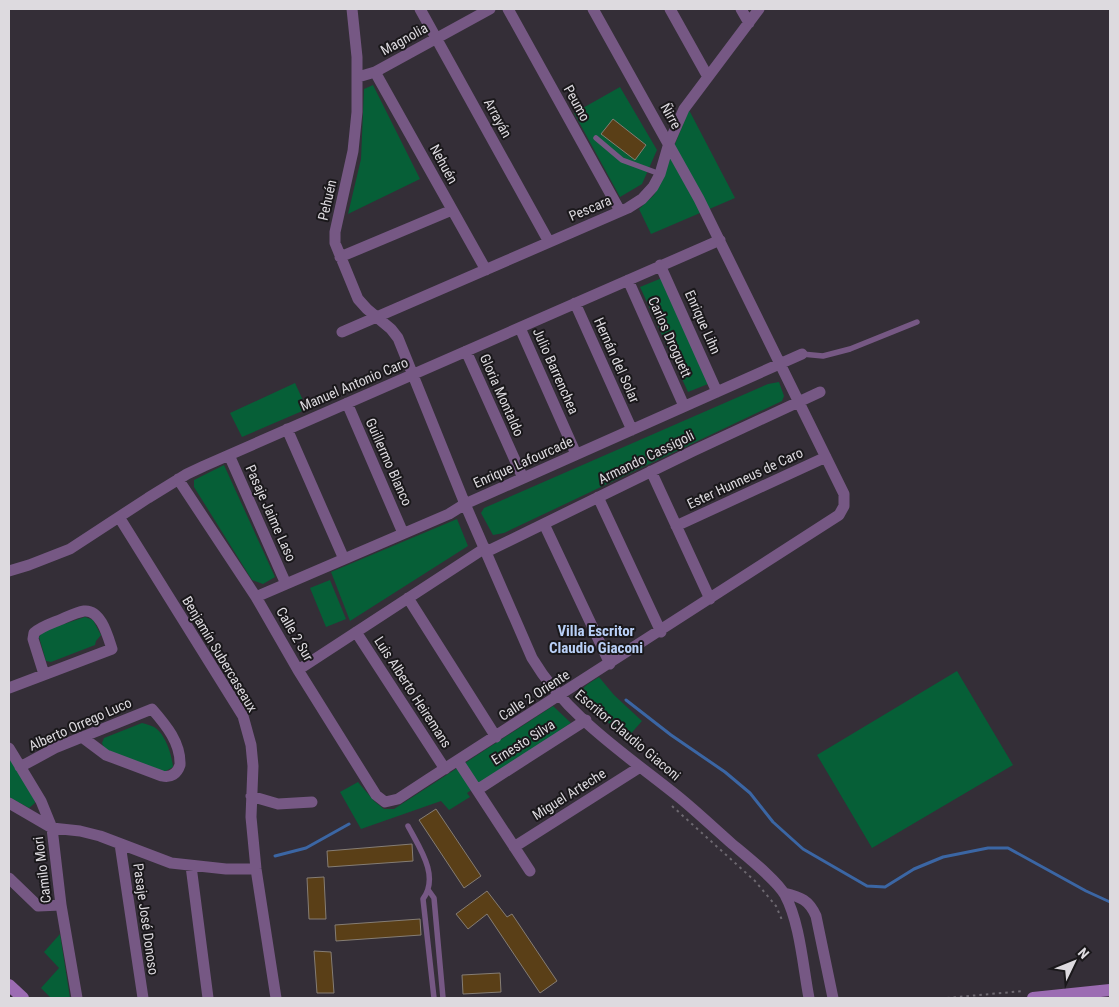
<svg xmlns="http://www.w3.org/2000/svg" width="1119" height="1007" viewBox="0 0 1119 1007" font-family="'Roboto Condensed',sans-serif">
  <style>
    .green { fill: #065f37 }
    .lines { fill: none; stroke-linecap: round; stroke-linejoin: round }
    .stream { stroke: #3b66a4; stroke-width: 3 }
    .building { fill: #5a3f17; stroke: #857d74 }
    .path { stroke: #6d6870; stroke-width: 2; stroke-dasharray: 2.5 4; stroke-linecap: butt }
    .service { stroke: #765884; stroke-width: 5.5 }
    .minor { stroke: #765884; stroke-width: 11 }
    .secondary { stroke: #9c6cb3; stroke-width: 12 }
    .labels { text-anchor: middle; stroke-width: 4; stroke-linejoin: round; paint-order: stroke }
    .street-label { font-size: 14px; fill: #dddadf; stroke: #1a181b }
    .neighbourhood-label { font-size: 15px; font-weight: bold; fill: #b9d0f7; stroke: #1a181b }
  </style>
  <rect width="100%" height="100%" fill="#342e37"/>
  <path class="green" d="M 373,85 L 420,179 L 348,214 L 361,159 L 364,89 Z
    M 620,87 L 657,150 L 642,184 L 620,197 L 574,113 Z
    M 689,110 L 735,198 L 651,234 L 639,209 L 654,195 Z
    M 662,278 L 708,384 L 688,392 L 640,287 Z
    M 779,382 L 784,396 L 782,401 L 504,533 L 493,535 L 481,513 L 484,508 L 768,384 Z
    M 295,383 L 307,409 L 242,437 L 230,413 Z
    M 224,465 L 275,577 L 263,584 L 252,580 L 194,487 L 194,480 Z
    M 457,519 L 468,546 L 350,621 L 331,572 Z
    M 330,580 L 346,619 L 326,627 L 310,588 Z
    M 85,617 L 93,620 L 101,635 L 96,641 L 95,645 L 51,662 L 46,661 L 39,637 L 43,631 Z
    M 957,671 L 1013,765 L 872,848 L 817,755 Z
    M 599,677 L 614,695 L 642,721 L 627,738 L 583,702 C 578,687 587,685 599,677 Z
    M 553,706 L 571,723 L 467,793 L 470,797 L 449,810 L 441,801 L 361,829 L 340,792 L 358,782 L 374,801 L 384,809 L 394,809 Z
    M 142,723 C 146,724 150,725 154,727 C 165,733 172,755 173,767 L 164,772 L 105,750 L 102,743 L 104,738 Z
    M 9,756 L 34,798 L 35,803 L 29,808 L 9,797 Z
    M 60,934 L 70,998 L 51,998 L 41,988 L 59,968 L 44,952 Z"/>
  <g class="lines">
    <path class="stream" d="M 626,700 L 671,735 L 725,772 L 750,793 L 773,822 L 803,849 L 867,886 L 885,887 L 914,869 L 943,857 L 988,848 L 1008,848 L 1086,891 L 1110,902
      M 275,856 L 306,848 L 349,824"/>
  </g>
  <path class="building" d="M 613,119 L 646,145 L 635,160 L 601,134 Z
    M 436,809 L 481,876 L 464,888 L 419,820 Z
    M 412,844 L 413,861 L 328,867 L 327,851 Z
    M 324,877 L 326,919 L 309,919 L 307,878 Z
    M 487,891 L 507,917 L 512,914 L 557,981 L 540,993 L 487,914 L 468,929 L 456,914 Z
    M 420,919 L 421,935 L 336,941 L 335,925 Z
    M 314,951 L 331,952 L 334,993 L 317,993 Z
    M 500,973 L 501,992 L 463,994 L 462,975 Z"/>
  <g class="lines">
    <path class="path" d="M 672,806 L 755,881 L 776,906 L 782,920
      M 947,998 L 1023,991"/>
    <path class="service" d="M 596,138 L 622,160 L 660,174
      M 802,354 L 823,356 L 850,349 L 917,322
      M 408,826 C 419,847 440,876 423,899 L 434,998
      M 429,891 L 434,898 L 443,998"/>
    <path class="minor" d="M 352,9 L 357,57 L 357,112 L 353,151 L 335,232 L 335,243 L 358,299 L 367,309 L 391,329 L 398,338 L 465,504 L 532,658 C 567,717 628,756 680,798 C 697,812 714,828 731,843 C 745,855 777,880 785,895 C 800,923 803,967 809,998
      M 420,9 L 549,242
      M 508,9 L 620,211
      M 670,9 L 708,77
      M 741,9 L 749,23
      M 375,72 L 486,270
      M 358,77 L 375,72 L 490,9
      M 340,257 L 452,210
      M 660,265 L 717,392
      M 628,280 L 684,406
      M 575,303 L 632,430
      M 520,328 L 576,454
      M 342,332 L 628,208 L 642,199 L 653,187 L 660,174 L 669,143 L 684,109 L 759,9
      M 466,351 L 523,478
      M 347,403 L 403,533
      M 287,429 L 344,559
      M 229,455 L 286,584
      M 651,471 L 710,599
      M 178,479 L 256,597 L 298,670 L 376,795 L 385,802 L 398,799 L 427,780 L 839,515 L 844,506 L 844,494 L 699,199 L 593,9
      M 598,497 L 661,632
      M 119,517 L 243,716 L 251,745 L 253,766 L 251,817 L 256,869 L 276,998
      M 544,524 L 610,664
      M 676,526 L 826,457
      M 486,552 L 693,451 L 820,392
      M 9,571 L 29,565 L 70,549 L 148,498 L 187,474 L 204,466 L 720,240
      M 256,597 L 449,514 L 465,504 L 802,354
      M 408,598 L 496,737
      M 356,632 L 445,769
      M 298,670 L 485,548
      M 9,688 L 112,649 C 108,637 101,609 84,611 C 77,612 69,616 62,619 C 53,623 42,626 34,633 L 33,639 L 44,674
      M 9,748 L 41,801 L 52,828 L 61,905 L 77,998
      M 458,761 L 530,871
      M 20,767 L 55,748 L 152,709 C 166,725 181,743 180,765 C 177,774 171,778 162,776 L 106,755 L 82,737
      M 477,790 L 586,720
      M 251,796 L 278,804 L 312,802
      M 9,803 L 52,828 L 80,831 L 100,836 L 171,863 L 226,869 L 256,869
      M 120,844 L 143,998
      M 514,847 L 640,767
      M 191,866 L 208,998
      M 9,878 L 38,906 L 61,905
      M 784,893 C 801,897 809,900 816,916 L 833,998"/>
    <path class="secondary" d="M 9,985 L 23,998
      M 1033,998 L 1110,990"/>
  </g>
  <g class="labels">
    <g class="street-label">
      <text transform="translate(404 39) rotate(-29)" y="5">Magnolia</text>
      <text transform="translate(577 103) rotate(61)" y="5">Peumo</text>
      <text transform="translate(671 116) rotate(61)" y="5">Ñirre</text>
      <text transform="translate(498 118) rotate(61)" y="5">Arrayán</text>
      <text transform="translate(444 164) rotate(61)" y="5">Nehuén</text>
      <text transform="translate(327 200) rotate(-77)" y="5">Pehuén</text>
      <text transform="translate(590 208) rotate(-23)" y="5">Pescara</text>
      <text transform="translate(703 322) rotate(66)" y="5">Enrique Lihn</text>
      <text transform="translate(670 337) rotate(66)" y="5">Carlos Droguett</text>
      <text transform="translate(617 360) rotate(66)" y="5">Hernán del Solar</text>
      <text transform="translate(556 371) rotate(66)" y="5">Julio Barrenchea</text>
      <text transform="translate(354 384) rotate(-23)" y="5">Manuel Antonio Caro</text>
      <text transform="translate(502 395) rotate(66)" y="5">Gloria Montaldo</text>
      <text transform="translate(646 457) rotate(-26)" y="5">Armando Cassigoli</text>
      <text transform="translate(389 462) rotate(66)" y="5">Guillermo Blanco</text>
      <text transform="translate(523 462) rotate(-24)" y="5">Enrique Lafourcade</text>
      <text transform="translate(745 478) rotate(-25)" y="5">Ester Hunneus de Caro</text>
      <text transform="translate(271 513) rotate(66)" y="5">Pasaje Jaime Laso</text>
      <text transform="translate(295 634) rotate(60)" y="5">Calle 2 Sur</text>
      <text transform="translate(220 654) rotate(59)" y="5">Benjamín Subercaseaux</text>
      <text transform="translate(413 692) rotate(57)" y="5">Luis Alberto Heiremans</text>
      <text transform="translate(534 695) rotate(-33)" y="5">Calle 2 Oriente</text>
      <text transform="translate(80 724) rotate(-24)" y="5">Alberto Orrego Luco</text>
      <text transform="translate(628 735) rotate(40)" y="5">Escritor Claudio Giaconi</text>
      <text transform="translate(523 742) rotate(-32)" y="5">Ernesto Silva</text>
      <text transform="translate(569 794) rotate(-32)" y="5">Miguel Arteche</text>
      <text transform="translate(42 870) rotate(-97)" y="5">Camilo Mori</text>
      <text transform="translate(146 919) rotate(82)" y="5">Pasaje José Donoso</text>
    </g>
    <g class="neighbourhood-label">
      <text x="596" y="636">Villa Escritor<tspan x="596" dy="17">Claudio Giaconi</tspan></text>
    </g>
  </g>
  <rect width="1119" height="1007" fill="none" stroke="#dddadf" stroke-width="20"/>
  <g transform="translate(1074 962) rotate(47)" stroke="#1a181b" stroke-width="4" paint-order="stroke">
  <path d="M0-4L9 19L0 12L-9 19Z" fill="#dddadf"/>
  <text y="-8" font-size="14" font-weight="bold" text-anchor="middle" fill="#dddadf">N</text>
  </g>
</svg>
